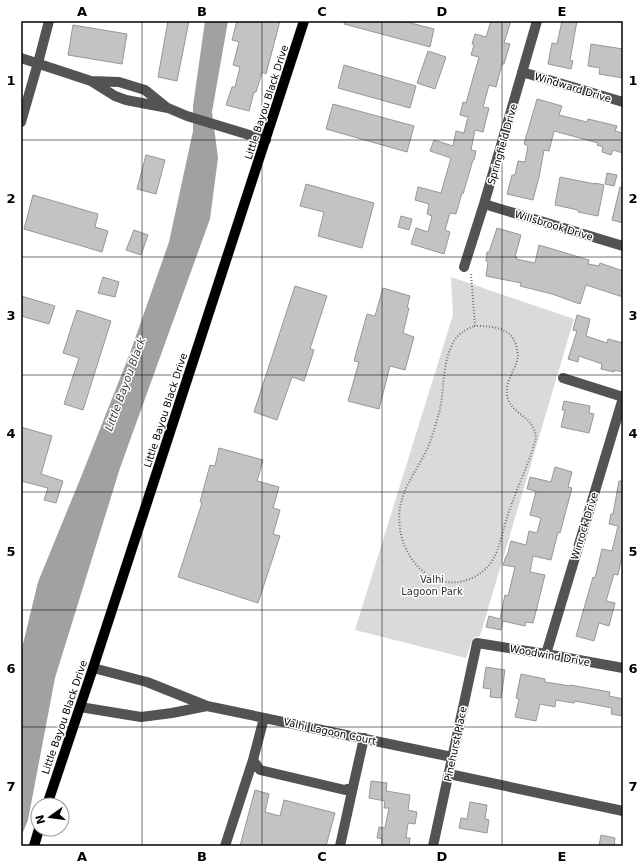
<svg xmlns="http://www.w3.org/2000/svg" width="644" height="867" viewBox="0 0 644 867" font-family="'DejaVu Sans',sans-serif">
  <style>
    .green { fill: #dadada }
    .water { fill: #a1a1a1 }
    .building { fill: #c3c3c3; stroke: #979797 }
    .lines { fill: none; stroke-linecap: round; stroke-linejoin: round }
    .major-casing { stroke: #dbdbdb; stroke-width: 11 }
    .path { stroke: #757575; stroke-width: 2; stroke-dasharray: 1 2; stroke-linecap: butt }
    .minor { stroke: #535353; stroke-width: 10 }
    .major { stroke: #000; stroke-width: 10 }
    .grid { fill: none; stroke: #000; stroke-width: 1; stroke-opacity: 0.55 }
    .labels { text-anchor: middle; stroke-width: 3; stroke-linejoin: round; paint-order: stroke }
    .street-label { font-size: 10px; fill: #000; stroke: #fff }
    .park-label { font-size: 10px; fill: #313131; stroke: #fff }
    .water-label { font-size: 11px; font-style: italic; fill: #424242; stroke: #fff }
    .neatline { fill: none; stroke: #000; stroke-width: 1.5 }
    .grid-label { font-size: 13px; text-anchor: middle; font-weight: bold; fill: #000 }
  </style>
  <rect width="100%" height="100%" fill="#fff"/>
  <path class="green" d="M 451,277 L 574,319 L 480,636 L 473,638 L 466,658 L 355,630 L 453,315 Z"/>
  <path class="water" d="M 205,21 L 228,21 L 212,112 L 218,158 L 210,219 L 120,468 L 55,678 L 28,820 L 21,837 L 21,654 L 22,648 L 38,582 L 81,477 L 130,353 L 169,242 L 193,131 L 193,106 Z"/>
  <path class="building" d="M 168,21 L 189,21 L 177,81 L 158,77 Z
    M 237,21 L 280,21 L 266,74 L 262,72 L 256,92 L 254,92 L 249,111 L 226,105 L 232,87 L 235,87 L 240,67 L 233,65 L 239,42 L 232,40 Z
    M 345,21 L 403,21 L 434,29 L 430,47 L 344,24 Z
    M 491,21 L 511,21 L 504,43 L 510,44 L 504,64 L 502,64 L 496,87 L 489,85 L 483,107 L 489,108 L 483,132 L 475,130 L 471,150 L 476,151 L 474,160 L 473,160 L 463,194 L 462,193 L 456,214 L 450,213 L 445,230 L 450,232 L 444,254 L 411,244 L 416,228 L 428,232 L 432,216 L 427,214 L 429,204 L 415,200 L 418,187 L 441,193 L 451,158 L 430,151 L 434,140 L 453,146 L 456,131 L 464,133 L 468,117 L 460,115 L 463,102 L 466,103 L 479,57 L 471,55 L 474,45 L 472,44 L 475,34 L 486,37 Z
    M 562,21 L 577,21 L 570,60 L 573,61 L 571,69 L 548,64 L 552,43 L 557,44 Z
    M 73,25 L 127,34 L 122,64 L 68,55 Z
    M 591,44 L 623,49 L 623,78 L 599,74 L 600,68 L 588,66 Z
    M 428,51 L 446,57 L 435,89 L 417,83 Z
    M 344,65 L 416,86 L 410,108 L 338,88 Z
    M 537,99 L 562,106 L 559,115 L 587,122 L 588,119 L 617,126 L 615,131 L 623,133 L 623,153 L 613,150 L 611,155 L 602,152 L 603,147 L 597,145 L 598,143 L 554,131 L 549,151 L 544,150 L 539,177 L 533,200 L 507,194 L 512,175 L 515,175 L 518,161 L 525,162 L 528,146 L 524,144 Z
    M 333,104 L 414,126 L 407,152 L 326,129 Z
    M 146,155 L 165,160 L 156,194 L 137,189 Z
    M 607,173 L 617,175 L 614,186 L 605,184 Z
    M 560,177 L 595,184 L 595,183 L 604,185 L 598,216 L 578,212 L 578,210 L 555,205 Z
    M 306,184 L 374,203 L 362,248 L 318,236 L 324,212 L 300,206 Z
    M 620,187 L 623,187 L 623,223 L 612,220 Z
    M 33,195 L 98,214 L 95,227 L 108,231 L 102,252 L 24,229 Z
    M 401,216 L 412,219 L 409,230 L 398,227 Z
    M 497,228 L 521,235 L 515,257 L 517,257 L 516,259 L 535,263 L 539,245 L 589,260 L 588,264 L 599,266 L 600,263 L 623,271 L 623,297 L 586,285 L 580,304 L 552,294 L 520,286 L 521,283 L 486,276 L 488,262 L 486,261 L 487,252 L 489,252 Z
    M 134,230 L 148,235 L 141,255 L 126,250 Z
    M 103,277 L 119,282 L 115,297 L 98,293 Z
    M 295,286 L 327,296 L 310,349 L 314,350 L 304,381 L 292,377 L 277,420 L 254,412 Z
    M 383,288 L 410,296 L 407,308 L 409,308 L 403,333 L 414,337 L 405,370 L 390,366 L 379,409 L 348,401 L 359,362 L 354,361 L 367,314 L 375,316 Z
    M 21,296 L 55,306 L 49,324 L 21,316 Z
    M 77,310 L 111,321 L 83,410 L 64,404 L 79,358 L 63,353 Z
    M 577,315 L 590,319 L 586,336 L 607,343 L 608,339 L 623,343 L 623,372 L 614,370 L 614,372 L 601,369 L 602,364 L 579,356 L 578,362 L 568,359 L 577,331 L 573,330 Z
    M 564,401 L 590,406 L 589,413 L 594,414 L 589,433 L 561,427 L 565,410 L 562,410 Z
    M 21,427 L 52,436 L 41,474 L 63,481 L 56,503 L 44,500 L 48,488 L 21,481 Z
    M 219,448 L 263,460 L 257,481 L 279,487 L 273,508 L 280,510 L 273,534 L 280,536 L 258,603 L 178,577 L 202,503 L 200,502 L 210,465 L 215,466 Z
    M 555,467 L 572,472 L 568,487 L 572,488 L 560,533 L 558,532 L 551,560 L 533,556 L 530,572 L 545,575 L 533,623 L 526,622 L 525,626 L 503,621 L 501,630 L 486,627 L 489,616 L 500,619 L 505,595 L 508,596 L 515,567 L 503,565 L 506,556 L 507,556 L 511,541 L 526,545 L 529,531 L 537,533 L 541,518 L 530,515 L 536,491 L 527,489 L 530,477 L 551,482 Z
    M 619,481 L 623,481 L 623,550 L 618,575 L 614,574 L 606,601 L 615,603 L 609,626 L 599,623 L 594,641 L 576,636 L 593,577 L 595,578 L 602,549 L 612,551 L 618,526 L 609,524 L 611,514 L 613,514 Z
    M 486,667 L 505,670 L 501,698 L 490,697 L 491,689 L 483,688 Z
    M 521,674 L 545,679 L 545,682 L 570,686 L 570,685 L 610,692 L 609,696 L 623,699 L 623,716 L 611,714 L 612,708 L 575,701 L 574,703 L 556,700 L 555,707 L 540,704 L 536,721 L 515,717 L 519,699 L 516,698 Z
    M 371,781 L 387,783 L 386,791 L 410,795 L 408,810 L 417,812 L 415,824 L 408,823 L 406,838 L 410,838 L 409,846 L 381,846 L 382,839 L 377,838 L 379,827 L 385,828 L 389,808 L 384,808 L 385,801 L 369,798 Z
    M 255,790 L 269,794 L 265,812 L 280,816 L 284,800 L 335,813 L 326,846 L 240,846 Z
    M 470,802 L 487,805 L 485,819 L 489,820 L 487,833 L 459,828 L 461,818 L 467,819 Z
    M 601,835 L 615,838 L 614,846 L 599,846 Z"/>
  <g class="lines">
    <defs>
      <path id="major" d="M 47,805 L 93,668 L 304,21
        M 34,846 L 39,829"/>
    </defs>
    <use href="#major" class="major-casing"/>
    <path class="path" d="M 471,274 L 475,326
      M 474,326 C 491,326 511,327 516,345 C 517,349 518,354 518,357 C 515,372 503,383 508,399 C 514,416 534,416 536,438 C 530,461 519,483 511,506 C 499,535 502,568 467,580 C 456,584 442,583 432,577 C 414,568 402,547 400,528 C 394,489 423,469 433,433 C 436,424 439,414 441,404 C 444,383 443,364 452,345 C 456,335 465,330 474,326 Z"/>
    <path class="minor" d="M 21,58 L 91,81 L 119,82 L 145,90 L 166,107
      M 522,72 L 623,102
      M 91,81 L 115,96 L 126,100 L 168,108 L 187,116 L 266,140
      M 21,122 L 38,63 L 49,21
      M 484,204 L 623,246
      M 464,267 L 484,204 L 537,21
      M 563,378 L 623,397
      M 546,654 L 623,398
      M 93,668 L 147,682 L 207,706 L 452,757
      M 80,707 L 141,717 L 172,713 L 207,706
      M 264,718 L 253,760 L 260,770 L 345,790 L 353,787 L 364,738
      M 449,774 L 623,811
      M 225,846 L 253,760
      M 340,846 L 353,787
      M 433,846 L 477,643 L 546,654 L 623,668"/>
    <use href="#major" class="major"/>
  </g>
  <path class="grid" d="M 142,21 L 142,846M 262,21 L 262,846M 382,21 L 382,846M 502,21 L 502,846M 21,140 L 623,140M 21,257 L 623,257M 21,375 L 623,375M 21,492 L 623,492M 21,610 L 623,610M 21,727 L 623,727"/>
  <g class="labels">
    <g class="street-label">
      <text transform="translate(573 87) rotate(17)" y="4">Windward Drive</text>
      <text transform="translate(266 102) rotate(-72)" y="4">Little Bayou Black Drive</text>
      <text transform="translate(502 144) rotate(-74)" y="4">Springfield Drive</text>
      <text transform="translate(554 225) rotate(17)" y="4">Willsbrook Drive</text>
      <text transform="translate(165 410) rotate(-72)" y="4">Little Bayou Black Drive</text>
      <text transform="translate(584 526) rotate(-73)" y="4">Winrock Drive</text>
      <text transform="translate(550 655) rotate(10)" y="4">Woodwind Drive</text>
      <text transform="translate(64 717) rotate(-71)" y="4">Little Bayou Black Drive</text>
      <text transform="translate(330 731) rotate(12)" y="4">Valhi Lagoon Court</text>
      <text transform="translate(455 744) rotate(-78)" y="4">Pinehurst Place</text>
    </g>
    <g class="park-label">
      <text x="432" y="583">Valhi<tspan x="432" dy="12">Lagoon Park</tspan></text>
    </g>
    <g class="water-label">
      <text transform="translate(125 384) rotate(-70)" y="4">Little Bayou Black</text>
    </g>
  </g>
  <rect width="644" height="867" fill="none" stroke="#ffffff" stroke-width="44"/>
  <g transform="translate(50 817) rotate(256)"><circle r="19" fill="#ffffff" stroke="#999999"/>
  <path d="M0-3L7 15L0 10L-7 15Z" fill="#000000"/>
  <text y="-6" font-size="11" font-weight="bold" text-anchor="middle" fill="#000000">N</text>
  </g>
  <rect x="22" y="22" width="600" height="823" class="neatline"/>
  <g class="grid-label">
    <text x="82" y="16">A</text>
    <text x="202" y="16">B</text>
    <text x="322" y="16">C</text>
    <text x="442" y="16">D</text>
    <text x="562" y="16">E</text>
    <text x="11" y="85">1</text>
    <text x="633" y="85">1</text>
    <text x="11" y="203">2</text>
    <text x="633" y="203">2</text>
    <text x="11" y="320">3</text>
    <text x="633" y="320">3</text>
    <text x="11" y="438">4</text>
    <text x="633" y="438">4</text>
    <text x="11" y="556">5</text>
    <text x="633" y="556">5</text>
    <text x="11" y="673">6</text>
    <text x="633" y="673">6</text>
    <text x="11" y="791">7</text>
    <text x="633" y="791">7</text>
    <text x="82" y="861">A</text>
    <text x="202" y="861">B</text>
    <text x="322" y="861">C</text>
    <text x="442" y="861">D</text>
    <text x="562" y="861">E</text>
  </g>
</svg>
